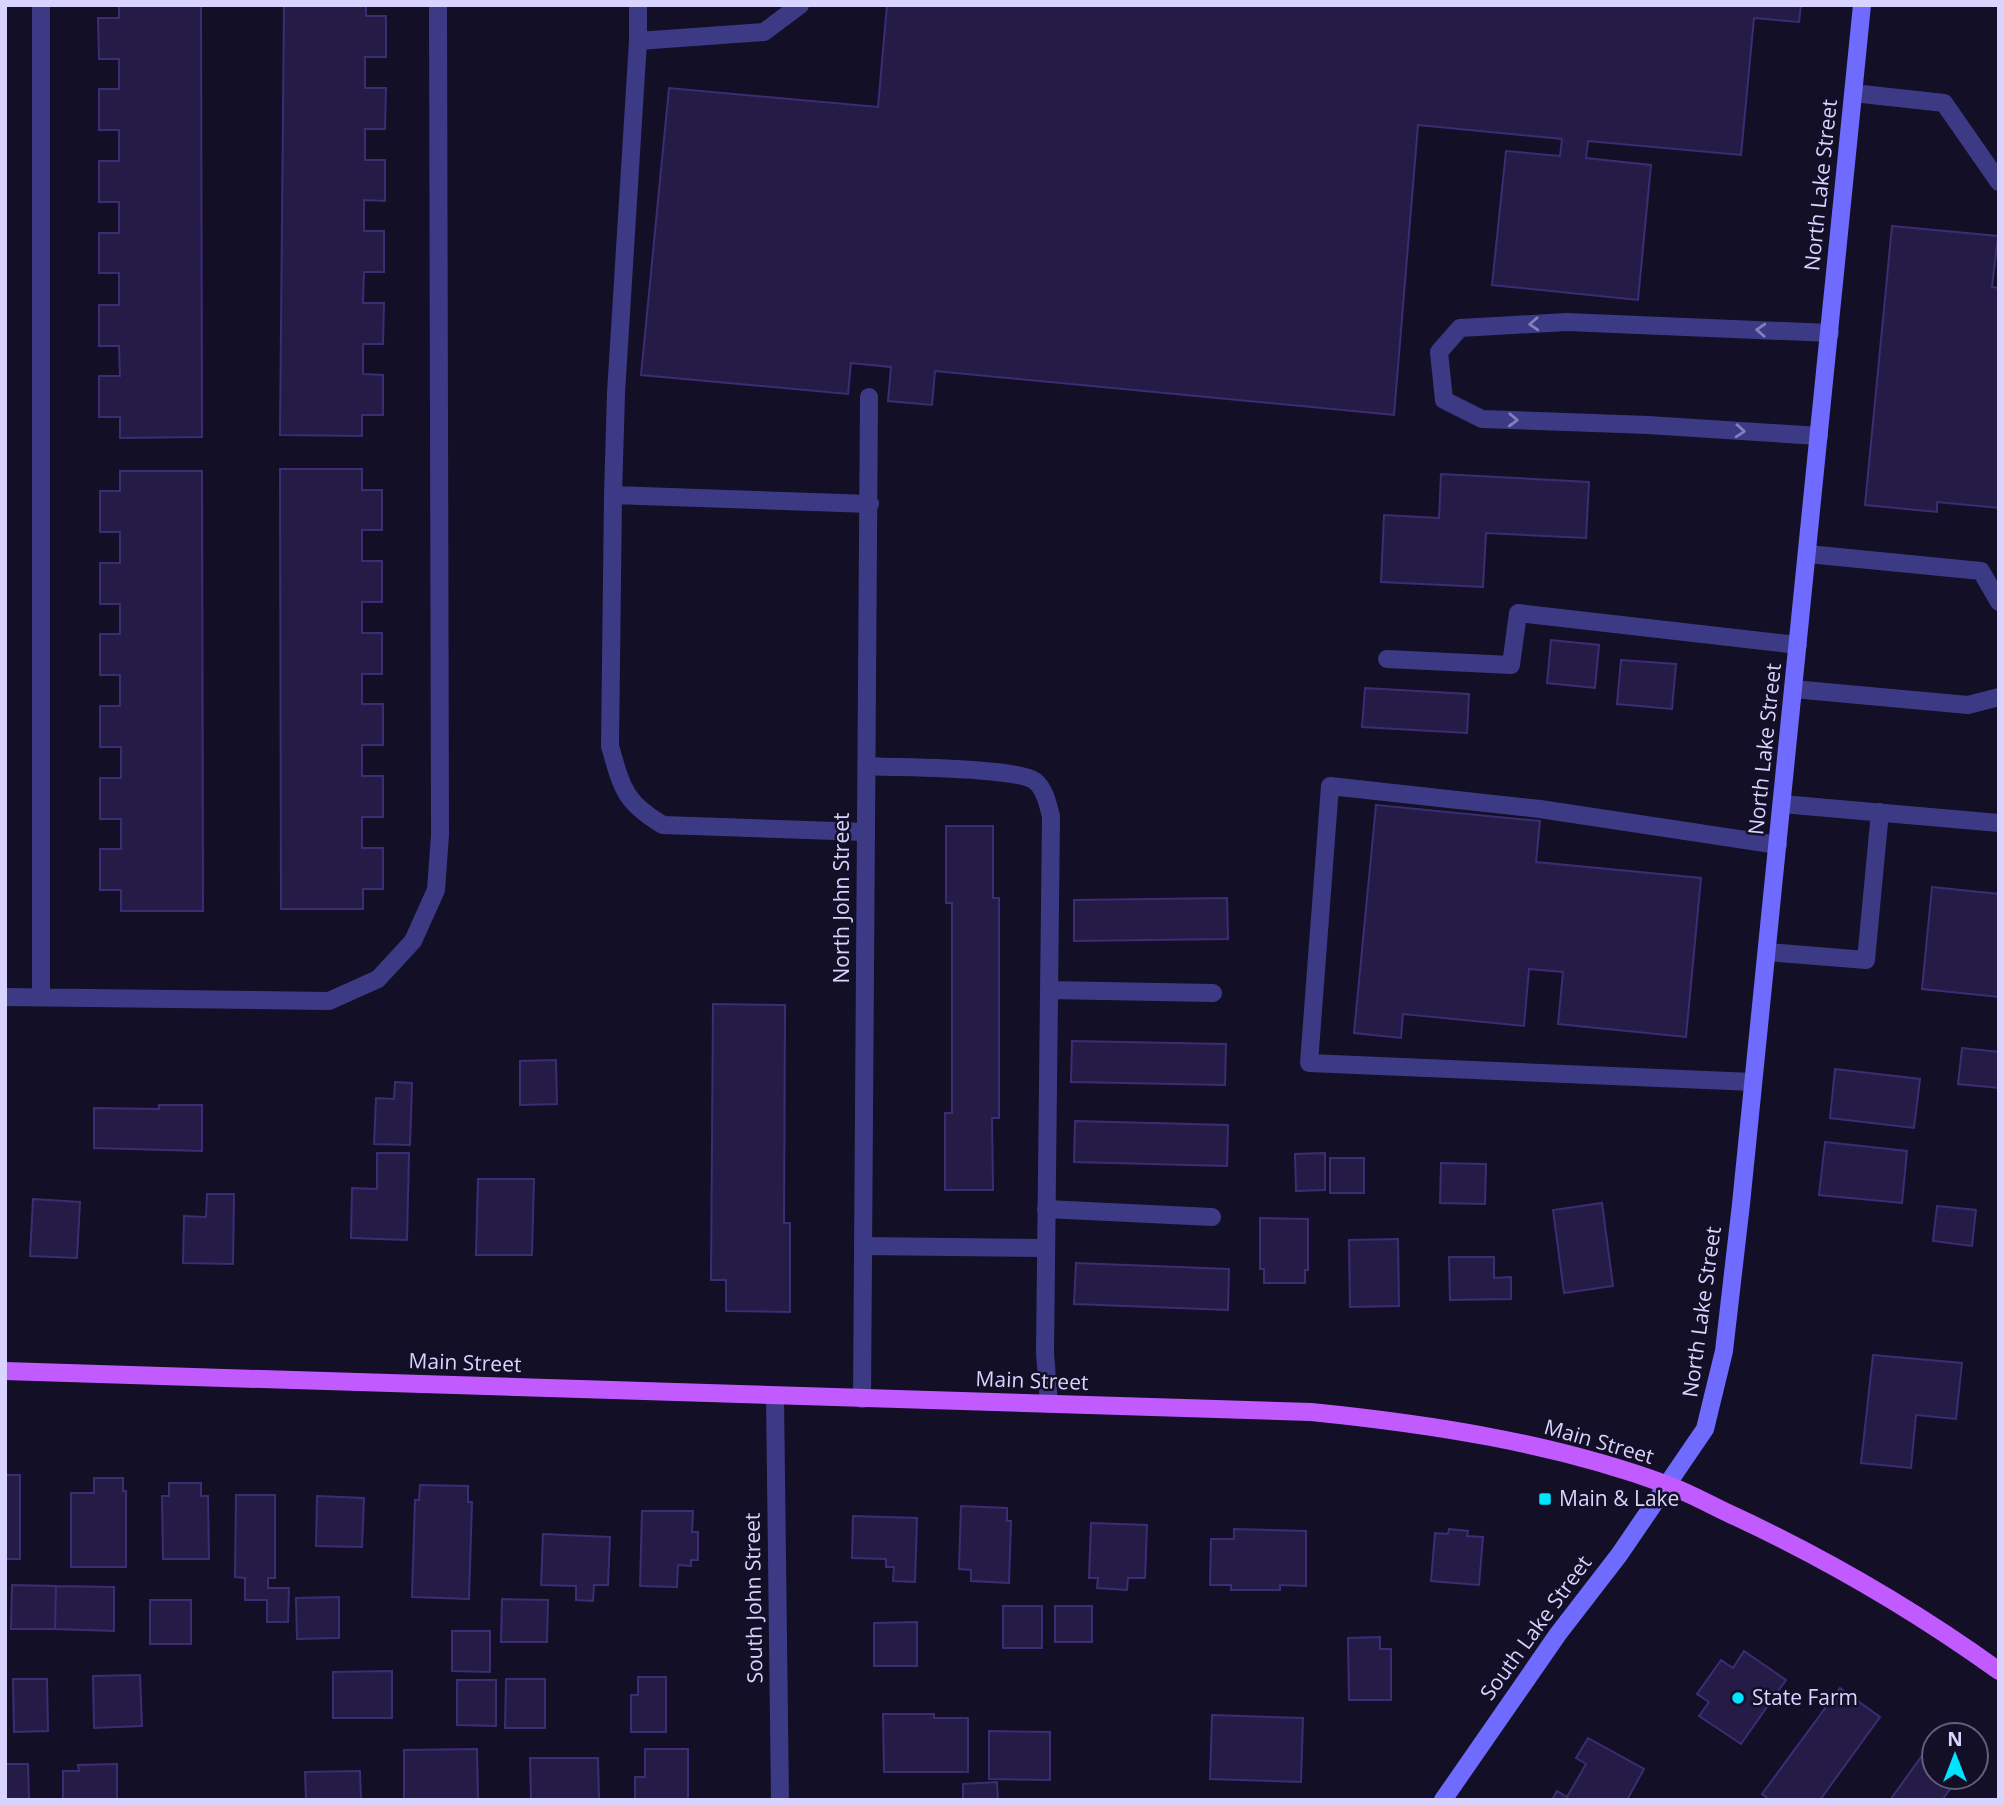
<svg xmlns="http://www.w3.org/2000/svg" width="2004" height="1805" viewBox="0 0 2004 1805" font-family="'Open Sans',sans-serif">
  <style>
    .building { fill: #241b47; stroke: #3b2d73; stroke-width: 2 }
    .lines { fill: none; stroke-linecap: round; stroke-linejoin: round }
    .lane { stroke: #3d3a85; stroke-width: 18 }
    .street { stroke: #3d3a85; stroke-width: 18 }
    .secondary { stroke: #6f6bff; stroke-width: 18 }
    .primary { stroke: #c25bff; stroke-width: 18 }
    .oneway { stroke: #837fbc }
    .poi-dot { fill: #00e5ff; stroke: #130f26; stroke-width: 2.5 }
    .labels { text-anchor: middle; stroke-width: 5; stroke-linejoin: round; paint-order: stroke }
    .street-label { font-size: 21px; fill: #d9d4ff; stroke: #130f26 }
    .poi-label { font-size: 21px; fill: #d9d4ff; stroke: #130f26; text-anchor: start }
  </style>
  <rect width="100%" height="100%" fill="#130f26"/>
  <path class="building" d="M 119,5 L 201,5 L 202,437 L 120,438 L 120,417 L 99,417 L 99,376 L 120,376 L 119,346 L 99,346 L 99,305 L 119,305 L 119,273 L 99,273 L 99,233 L 119,233 L 119,202 L 99,202 L 99,161 L 119,161 L 119,130 L 99,130 L 99,89 L 119,89 L 119,59 L 99,59 L 98,18 L 119,18 Z
    M 284,5 L 366,5 L 366,16 L 386,16 L 386,57 L 365,57 L 365,88 L 386,88 L 385,129 L 365,129 L 365,160 L 385,160 L 385,201 L 364,200 L 364,231 L 384,231 L 384,272 L 364,272 L 363,303 L 384,303 L 383,344 L 363,344 L 363,374 L 383,375 L 383,415 L 362,415 L 362,436 L 280,435 Z
    M 887,5 L 1801,5 L 1799,22 L 1754,18 L 1741,155 L 1588,141 L 1586,158 L 1651,165 L 1638,300 L 1492,285 L 1506,151 L 1560,156 L 1562,139 L 1418,125 L 1394,415 L 935,371 L 932,405 L 888,401 L 891,367 L 851,363 L 848,394 L 641,375 L 669,88 L 878,107 Z
    M 1892,226 L 1998,236 L 1992,287 L 1999,288 L 1999,508 L 1937,502 L 1937,512 L 1865,505 Z
    M 280,469 L 362,469 L 362,490 L 382,490 L 382,530 L 362,530 L 362,561 L 382,561 L 382,602 L 362,602 L 362,633 L 382,633 L 382,674 L 362,674 L 362,704 L 383,704 L 383,745 L 362,745 L 362,776 L 383,776 L 383,817 L 362,817 L 362,848 L 383,848 L 383,889 L 363,889 L 363,909 L 281,909 Z
    M 120,471 L 202,471 L 203,911 L 121,911 L 121,890 L 100,890 L 100,849 L 121,849 L 121,819 L 100,819 L 100,778 L 121,778 L 121,747 L 100,747 L 100,706 L 120,706 L 120,675 L 100,675 L 100,634 L 120,634 L 120,604 L 100,604 L 100,563 L 120,563 L 120,532 L 100,532 L 100,491 L 120,491 Z
    M 1441,474 L 1589,482 L 1586,538 L 1486,533 L 1483,587 L 1381,582 L 1384,515 L 1439,518 Z
    M 1551,640 L 1599,645 L 1595,688 L 1547,683 Z
    M 1621,660 L 1676,664 L 1672,709 L 1617,704 Z
    M 1365,688 L 1469,694 L 1467,733 L 1362,727 Z
    M 1376,805 L 1540,821 L 1536,862 L 1701,878 L 1686,1037 L 1558,1024 L 1563,972 L 1529,969 L 1524,1026 L 1403,1014 L 1401,1038 L 1354,1033 Z
    M 946,826 L 993,826 L 993,898 L 999,898 L 999,1118 L 992,1118 L 993,1190 L 945,1190 L 945,1113 L 952,1113 L 952,903 L 946,903 Z
    M 1932,887 L 1999,894 L 1999,997 L 1922,989 Z
    M 1227,898 L 1228,939 L 1074,941 L 1074,900 Z
    M 713,1004 L 785,1005 L 784,1223 L 790,1223 L 790,1312 L 726,1311 L 726,1280 L 711,1280 Z
    M 1072,1041 L 1226,1044 L 1225,1085 L 1071,1082 Z
    M 1962,1048 L 1999,1052 L 1999,1088 L 1958,1084 Z
    M 556,1060 L 557,1104 L 520,1105 L 520,1061 Z
    M 1835,1069 L 1920,1079 L 1914,1128 L 1830,1118 Z
    M 395,1082 L 412,1083 L 410,1145 L 374,1144 L 376,1098 L 394,1099 Z
    M 159,1105 L 202,1105 L 202,1151 L 94,1148 L 94,1108 L 159,1109 Z
    M 1075,1121 L 1228,1125 L 1227,1166 L 1074,1162 Z
    M 1825,1142 L 1907,1151 L 1902,1203 L 1819,1195 Z
    M 377,1153 L 409,1153 L 407,1240 L 351,1238 L 352,1188 L 377,1189 Z
    M 1325,1153 L 1325,1190 L 1296,1191 L 1295,1154 Z
    M 1330,1158 L 1364,1158 L 1364,1193 L 1330,1193 Z
    M 1441,1163 L 1486,1164 L 1485,1204 L 1440,1203 Z
    M 478,1179 L 534,1179 L 532,1255 L 476,1255 Z
    M 207,1194 L 234,1194 L 233,1264 L 183,1263 L 184,1216 L 206,1217 Z
    M 33,1199 L 80,1202 L 77,1258 L 30,1256 Z
    M 1602,1203 L 1613,1286 L 1564,1293 L 1553,1210 Z
    M 1937,1206 L 1976,1210 L 1972,1246 L 1933,1241 Z
    M 1260,1218 L 1308,1219 L 1308,1270 L 1305,1270 L 1305,1283 L 1264,1283 L 1264,1269 L 1260,1269 Z
    M 1398,1239 L 1399,1306 L 1350,1307 L 1349,1240 Z
    M 1449,1257 L 1494,1257 L 1494,1278 L 1511,1277 L 1511,1299 L 1450,1300 Z
    M 1076,1263 L 1229,1269 L 1228,1310 L 1074,1304 Z
    M 1873,1355 L 1962,1363 L 1956,1419 L 1916,1415 L 1911,1468 L 1861,1463 Z
    M 5,1475 L 20,1475 L 20,1559 L 5,1559 Z
    M 94,1478 L 123,1478 L 123,1491 L 126,1491 L 126,1567 L 71,1567 L 71,1493 L 94,1493 Z
    M 169,1483 L 201,1483 L 201,1496 L 208,1496 L 209,1559 L 163,1559 L 162,1496 L 169,1496 Z
    M 420,1485 L 468,1486 L 468,1502 L 472,1502 L 469,1599 L 412,1597 L 415,1500 L 419,1500 Z
    M 236,1495 L 275,1495 L 275,1578 L 268,1578 L 268,1588 L 289,1588 L 288,1622 L 267,1622 L 267,1600 L 245,1600 L 245,1578 L 235,1577 Z
    M 317,1496 L 364,1498 L 362,1547 L 316,1546 Z
    M 961,1506 L 1007,1508 L 1007,1521 L 1011,1521 L 1009,1583 L 971,1581 L 971,1570 L 959,1569 Z
    M 642,1511 L 693,1511 L 692,1532 L 698,1532 L 698,1560 L 691,1560 L 691,1566 L 678,1565 L 677,1587 L 640,1586 Z
    M 853,1516 L 917,1518 L 915,1582 L 893,1581 L 894,1567 L 886,1567 L 886,1559 L 852,1558 Z
    M 1091,1523 L 1147,1525 L 1145,1578 L 1128,1578 L 1127,1590 L 1097,1588 L 1098,1578 L 1089,1578 Z
    M 1234,1529 L 1306,1531 L 1306,1586 L 1280,1585 L 1280,1590 L 1231,1590 L 1231,1585 L 1210,1585 L 1211,1539 L 1234,1539 Z
    M 1449,1529 L 1468,1531 L 1467,1536 L 1483,1537 L 1479,1585 L 1431,1581 L 1435,1533 L 1448,1534 Z
    M 543,1534 L 610,1537 L 608,1585 L 594,1585 L 593,1601 L 576,1600 L 576,1586 L 541,1585 Z
    M 12,1585 L 56,1586 L 55,1629 L 11,1629 Z
    M 56,1586 L 114,1587 L 114,1631 L 55,1629 Z
    M 339,1597 L 339,1638 L 297,1639 L 296,1598 Z
    M 502,1599 L 548,1600 L 547,1642 L 501,1642 Z
    M 150,1600 L 191,1600 L 191,1644 L 150,1644 Z
    M 1003,1606 L 1042,1606 L 1042,1648 L 1003,1648 Z
    M 1055,1606 L 1092,1606 L 1092,1642 L 1055,1642 Z
    M 917,1622 L 917,1666 L 874,1666 L 874,1623 Z
    M 452,1631 L 490,1631 L 490,1672 L 452,1671 Z
    M 1380,1637 L 1380,1649 L 1391,1649 L 1391,1700 L 1349,1700 L 1348,1638 Z
    M 1744,1651 L 1786,1680 L 1741,1744 L 1699,1716 L 1709,1702 L 1697,1694 L 1721,1660 L 1733,1668 Z
    M 392,1671 L 392,1718 L 333,1718 L 333,1672 Z
    M 140,1675 L 142,1726 L 94,1728 L 93,1676 Z
    M 638,1677 L 666,1677 L 666,1732 L 631,1732 L 631,1695 L 638,1695 Z
    M 13,1679 L 47,1679 L 48,1731 L 14,1732 Z
    M 506,1679 L 545,1679 L 545,1728 L 505,1728 Z
    M 457,1680 L 496,1680 L 496,1726 L 457,1725 Z
    M 1840,1688 L 1880,1717 L 1820,1800 L 1770,1800 L 1762,1794 Z
    M 883,1714 L 934,1714 L 934,1718 L 968,1718 L 968,1772 L 884,1772 Z
    M 1212,1715 L 1303,1718 L 1301,1782 L 1210,1779 Z
    M 989,1731 L 1050,1732 L 1050,1780 L 989,1779 Z
    M 1588,1738 L 1644,1769 L 1627,1800 L 1552,1800 L 1557,1791 L 1567,1797 L 1586,1764 L 1576,1758 Z
    M 1934,1739 L 1934,1777 L 1959,1777 L 1942,1800 L 1890,1800 Z
    M 477,1749 L 478,1800 L 404,1800 L 404,1750 Z
    M 645,1749 L 688,1749 L 688,1800 L 635,1800 L 635,1777 L 645,1777 Z
    M 530,1758 L 598,1758 L 599,1800 L 531,1800 Z
    M 5,1764 L 28,1764 L 29,1800 L 5,1800 Z
    M 117,1764 L 117,1800 L 63,1800 L 63,1771 L 79,1771 L 78,1765 Z
    M 360,1771 L 361,1800 L 306,1800 L 305,1772 Z
    M 997,1782 L 998,1800 L 963,1800 L 963,1784 Z"/>
  <g class="lines">
    <path class="lane" d="M 638,5 L 638,41
      M 800,5 L 764,32 L 638,41 L 616,393 L 613,495 L 870,504
      M 1853,93 L 1944,103 L 1999,182
      M 1819,436 L 1648,425 L 1482,419 L 1444,400 L 1439,352 L 1460,328 L 1567,322 L 1830,333
      M 613,495 L 610,746 C 622,788 624,802 663,825 L 865,832
      M 1808,554 L 1981,571 L 1999,602
      M 1387,659 L 1511,665 L 1518,613 L 1798,645
      M 1793,689 L 1968,705 L 1999,697
      M 867,766 C 898,768 1015,767 1035,781 C 1045,789 1048,805 1051,816 L 1045,1353 L 1049,1404
      M 1782,804 L 1999,823
      M 1767,952 L 1866,960 L 1880,812
      M 1049,990 L 1213,993
      M 5,997 L 329,1001 L 378,979 L 413,941 L 436,890 L 440,835 L 438,5
      M 41,997 L 41,5
      M 1753,1082 L 1309,1063 L 1330,786 L 1540,809 L 1778,845
      M 1046,1209 L 1212,1217
      M 863,1246 L 1045,1248"/>
    <path class="street" d="M 775,1396 L 780,1800
      M 862,1399 L 869,397"/>
    <path class="secondary" d="M 1443,1800 L 1558,1634 L 1619,1555 L 1705,1429 L 1724,1351 L 1741,1204 L 1862,5"/>
    <path class="primary" d="M 5,1371 L 1311,1412 C 1431,1424 1554,1443 1668,1485 C 1689,1493 1709,1504 1730,1514 C 1825,1558 1914,1610 1999,1671"/>
  </g>
  <defs><path id="oneway-chevron" d="M-2-3.5L2.5 0L-2 3.5" fill="none" stroke-width="1.6" stroke-linecap="round" stroke-linejoin="round" transform="scale(1.75)"/></defs>
  <g class="oneway">
    <use href="#oneway-chevron" transform="translate(1534 324) rotate(177)"/>
    <use href="#oneway-chevron" transform="translate(1761 330) rotate(-177)"/>
    <use href="#oneway-chevron" transform="translate(1513 420) rotate(2)"/>
    <use href="#oneway-chevron" transform="translate(1740 431) rotate(4)"/>
  </g>
  <g class="poi-dot">
    <rect x="1538" y="1492" width="14" height="14" rx="3.5"/>
    <circle cx="1738" cy="1698" r="7"/>
  </g>
  <g class="labels">
    <g class="street-label">
      <text transform="translate(1821 185) rotate(-84)" y="7">North Lake Street</text>
      <text transform="translate(1765 749) rotate(-84)" y="7">North Lake Street</text>
      <text transform="translate(842 898) rotate(-90)" y="7">North John Street</text>
      <text transform="translate(1702 1312) rotate(-82)" y="7">North Lake Street</text>
      <text transform="translate(465 1363) rotate(2)" y="7">Main Street</text>
      <text transform="translate(1032 1381) rotate(2)" y="7">Main Street</text>
      <text transform="translate(1599 1442) rotate(16)" y="7">Main Street</text>
      <text transform="translate(754 1598) rotate(-91)" y="7">South John Street</text>
      <text transform="translate(1536 1628) rotate(-54)" y="7">South Lake Street</text>
    </g>
    <g class="poi-label">
      <text x="1559" y="1506">Main &amp; Lake</text>
      <text x="1752" y="1705">State Farm</text>
    </g>
  </g>
  <rect width="2004" height="1805" fill="none" stroke="#d9d4ff" stroke-width="14"/>
  <g transform="translate(1955 1756)"><circle r="33" fill="#130f26" stroke="#625e7d" stroke-width="2"/>
  <path d="M0-5L12 26L0 18L-12 26Z" fill="#00e5ff"/>
  <text y="-10" font-size="19" font-weight="bold" text-anchor="middle" fill="#d9d4ff">N</text>
  </g>
</svg>
